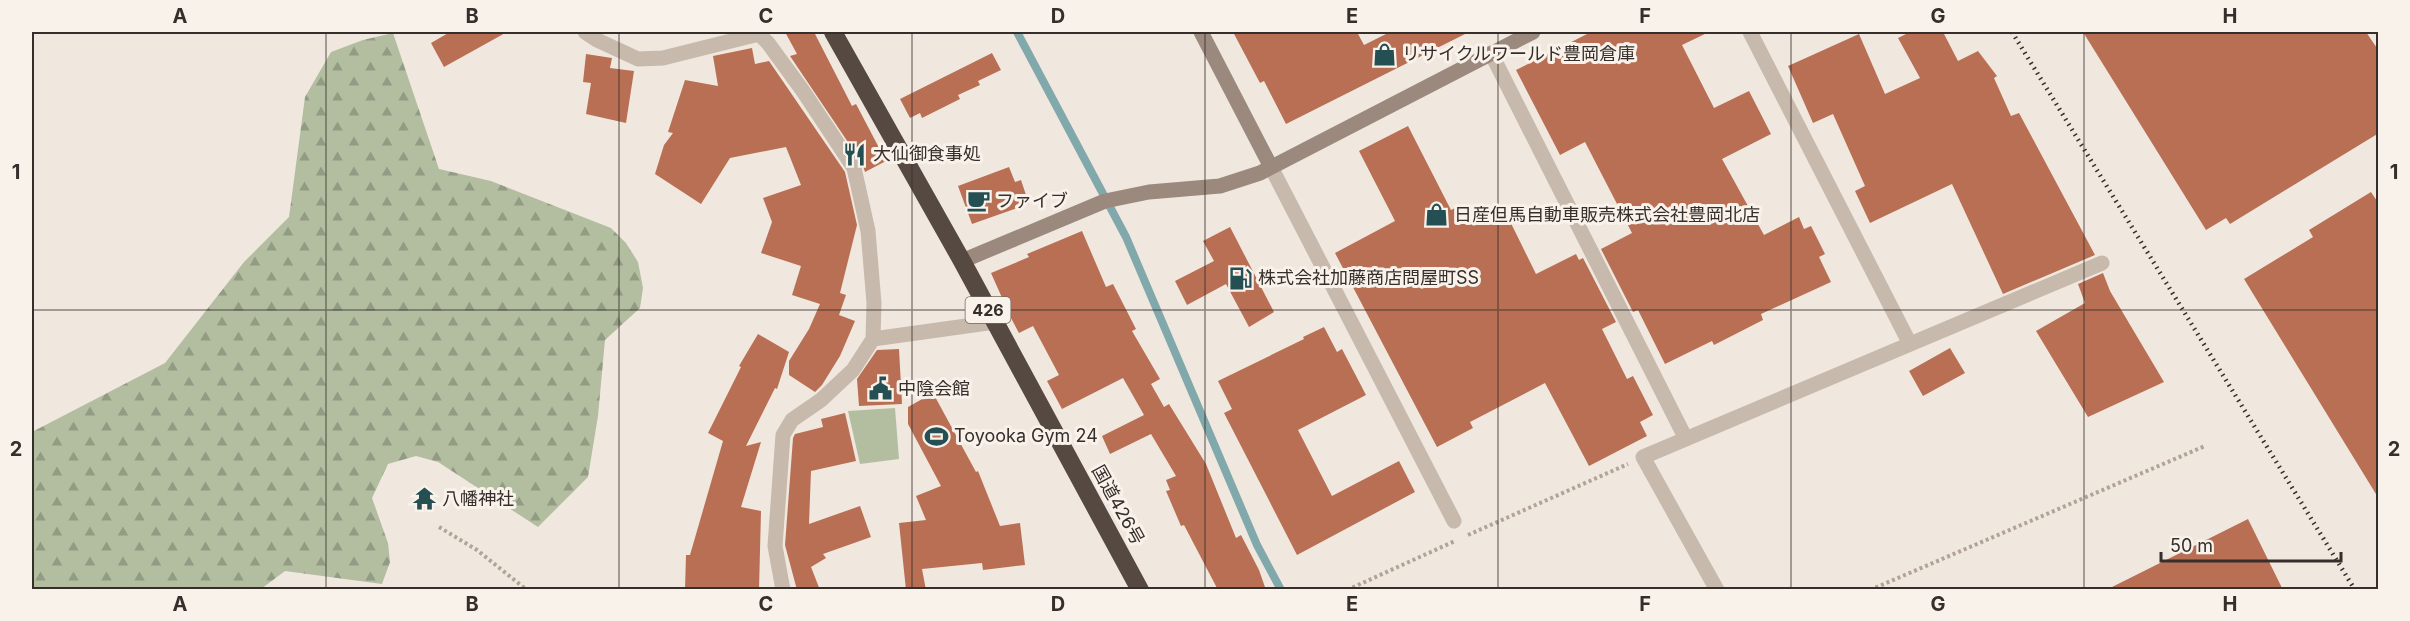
<svg xmlns="http://www.w3.org/2000/svg" width="2410" height="621" viewBox="0 0 2410 621" font-family="Inter,'Noto Sans JP',sans-serif">
  <style>
    .forest { fill: url(#forest-firs) }
    .green { fill: #b3bea0 }
    .lines { fill: none; stroke-linecap: round; stroke-linejoin: round }
    .stream { stroke: #81a8aa; stroke-width: 8 }
    .building { fill: #b96f54 }
    .path { stroke: #b3a396; stroke-width: 4; stroke-dasharray: 3 3; stroke-linecap: butt }
    .street { stroke: #c7b9ac; stroke-width: 15 }
    .secondary { stroke: #9b897d; stroke-width: 15 }
    .highway { stroke: #564942; stroke-width: 18 }
    .rail { stroke: #362e2a; stroke-width: 4.5; stroke-dasharray: 1.5 4.5; stroke-linecap: butt }
    .grid { fill: none; stroke: #362e2a; stroke-width: 1.5; stroke-opacity: 0.55 }
    .labels { text-anchor: middle; stroke-width: 6; stroke-linejoin: round; paint-order: stroke }
    .shield { fill: #f8f2eb; stroke: #706964; stroke-width: 1.5 }
    .shield-label { font-size: 16px; font-weight: bold; fill: #362e2a }
    .poi-label { font-size: 18px; fill: #362e2a; stroke: #f8f2eb; text-anchor: start }
    .street-label { font-size: 18px; fill: #362e2a; stroke: #f8f2eb }
    .neatline { fill: none; stroke: #362e2a; stroke-width: 2 }
    .grid-label { font-size: 20px; text-anchor: middle; font-weight: bold; fill: #362e2a }
  </style>
  <defs>
    <pattern id="forest-firs" width="22" height="20" patternUnits="userSpaceOnUse" patternTransform="scale(1.5)"><rect width="22" height="20" fill="#b3bea0"/><path d="M5 1l3.5 6h-7zM16 11l3.5 6h-7z" fill="#929b83"/></pattern>
  </defs>
  <rect width="100%" height="100%" fill="#f0e8df"/>
  <path class="forest" d="M 393,33 L 439,169 L 491,181 L 611,228 L 626,243 L 638,262 L 643,288 L 640,308 L 605,340 L 598,416 L 588,477 L 538,527 L 438,462 L 416,456 L 388,464 L 372,498 L 388,543 L 390,562 L 382,584 L 285,571 L 261,589 L 32,589 L 32,432 L 165,363 L 244,262 L 289,217 L 305,97 L 331,52 L 363,40 Z"/>
  <path class="green" d="M 895,408 L 899,459 L 860,464 L 848,411 Z"/>
  <g class="lines">
    <path class="stream" d="M 1017,32 L 1126,237 L 1257,545 L 1281,590"/>
  </g>
  <path class="building" d="M 450,32 L 507,32 L 444,67 L 431,43 Z
    M 785,32 L 814,32 L 852,106 L 856,104 L 886,161 L 865,172 L 862,163 L 790,56 L 797,54 Z
    M 1233,32 L 1357,32 L 1364,45 L 1390,32 L 1469,32 L 1286,124 L 1264,81 L 1260,83 Z
    M 1591,32 L 1709,32 L 1682,45 L 1714,108 L 1749,91 L 1771,134 L 1722,159 L 1764,235 L 1799,217 L 1804,229 L 1811,226 L 1825,254 L 1819,257 L 1831,282 L 1761,314 L 1763,320 L 1714,345 L 1712,341 L 1665,364 L 1638,310 L 1633,312 L 1601,249 L 1632,233 L 1585,142 L 1560,155 L 1516,70 Z
    M 1910,32 L 1943,32 L 1958,61 L 1978,51 L 1997,76 L 1994,78 L 2011,116 L 2019,113 L 2095,255 L 2003,294 L 1952,184 L 1870,223 L 1855,191 L 1865,186 L 1833,114 L 1813,123 L 1788,66 L 1859,34 L 1885,94 L 1920,78 L 1898,38 Z
    M 2083,32 L 2366,32 L 2379,51 L 2379,133 L 2230,224 L 2226,218 L 2206,230 Z
    M 752,48 L 755,64 L 769,61 L 845,172 L 857,225 L 840,293 L 846,295 L 839,315 L 855,321 L 840,356 L 822,385 L 815,392 L 789,375 L 789,361 L 809,329 L 820,304 L 792,295 L 801,266 L 761,253 L 772,222 L 763,198 L 801,185 L 786,147 L 730,158 L 701,204 L 655,174 L 664,145 L 673,133 L 668,132 L 685,80 L 718,86 L 713,56 Z
    M 992,53 L 1001,70 L 978,81 L 980,85 L 958,95 L 960,99 L 922,118 L 920,113 L 910,118 L 900,99 Z
    M 586,54 L 612,58 L 610,68 L 634,71 L 626,123 L 586,114 L 591,83 L 583,82 Z
    M 1408,126 L 1451,210 L 1457,207 L 1466,224 L 1502,205 L 1536,274 L 1576,254 L 1579,260 L 1583,258 L 1616,322 L 1602,329 L 1627,379 L 1633,376 L 1653,415 L 1640,422 L 1647,436 L 1589,466 L 1545,383 L 1470,422 L 1473,428 L 1437,447 L 1335,253 L 1395,221 L 1359,151 Z
    M 1009,167 L 1015,182 L 1021,180 L 1029,204 L 972,224 L 958,186 Z
    M 2371,192 L 2379,204 L 2379,499 L 2244,279 L 2313,237 L 2309,230 Z
    M 1230,227 L 1274,312 L 1249,327 L 1226,284 L 1187,305 L 1175,281 L 1214,261 L 1203,241 Z
    M 1082,231 L 1106,287 L 1113,284 L 1136,329 L 1132,331 L 1160,379 L 1151,384 L 1164,407 L 1169,404 L 1206,464 L 1236,538 L 1241,535 L 1259,570 L 1266,590 L 1218,590 L 1184,525 L 1181,526 L 1166,491 L 1170,490 L 1166,480 L 1176,476 L 1151,434 L 1110,454 L 1102,436 L 1144,415 L 1123,378 L 1062,409 L 1047,381 L 1059,375 L 1033,326 L 1019,333 L 1011,318 L 991,273 L 1029,257 L 1027,254 Z
    M 2103,273 L 2110,291 L 2164,382 L 2088,417 L 2036,331 L 2085,303 L 2078,284 Z
    M 1324,327 L 1337,352 L 1342,349 L 1366,395 L 1298,430 L 1332,496 L 1399,461 L 1415,492 L 1297,555 L 1224,413 L 1232,409 L 1218,381 L 1304,339 L 1303,337 Z
    M 758,334 L 789,352 L 777,389 L 775,388 L 746,446 L 761,442 L 741,507 L 761,511 L 759,590 L 685,589 L 686,555 L 690,555 L 723,441 L 708,433 L 741,367 L 739,366 Z
    M 1950,348 L 1965,373 L 1923,396 L 1909,371 Z
    M 899,349 L 902,404 L 859,406 L 857,379 L 877,350 Z
    M 933,393 L 976,472 L 978,471 L 1000,526 L 1020,523 L 1025,565 L 983,570 L 982,563 L 922,569 L 926,590 L 906,590 L 899,523 L 926,520 L 916,496 L 941,486 L 908,424 L 908,407 Z
    M 845,413 L 856,461 L 811,471 L 809,524 L 860,506 L 871,537 L 823,554 L 826,558 L 811,567 L 820,590 L 797,590 L 785,545 L 793,438 L 795,434 L 823,427 L 821,419 Z
    M 2248,519 L 2283,590 L 2106,590 Z"/>
  <g class="lines">
    <path class="path" d="M 439,527 L 477,550 L 527,590
      M 1468,535 L 1628,464
      M 1347,590 L 1455,541
      M 1870,590 L 2205,446"/>
    <path class="street" d="M 585,32 L 597,40 L 638,59 L 663,58 L 759,34 L 768,43 L 803,91 L 854,168 L 868,231 L 874,303 L 873,339 L 853,370 L 821,400 L 792,420 L 783,435 L 775,546 L 783,590
      M 1750,32 L 1910,344
      M 1491,53 L 1686,439
      M 1271,167 L 1454,521
      M 873,339 L 995,322
      M 1717,590 L 1643,457 L 2102,263"/>
    <path class="secondary" d="M 1201,32 L 1271,167
      M 962,261 L 1105,201 L 1149,192 L 1220,186 L 1260,173 L 1533,32"/>
    <path class="highway" d="M 833,32 L 962,261 L 1140,590"/>
    <path class="rail" d="M 2012,32 L 2355,590"/>
  </g>
  <path class="grid" d="M 326,32 L 326,590M 619,32 L 619,590M 912,32 L 912,590M 1205,32 L 1205,590M 1498,32 L 1498,590M 1791,32 L 1791,590M 2084,32 L 2084,590M 32,310 L 2378,310"/>
  <defs>
    <symbol id="shop-bare" viewBox="-9 -9 18 18"><path d="M-5-2.5h2.3a2.7 3.5 0 0 1 5.4 0H5L5.5 6h-11ZM-1.5-2.5h3a1.5 2.3 0 0 0-3 0Z" fill="#244f53" stroke="#f8f2eb" stroke-width="2.5" paint-order="stroke"/></symbol>
    <symbol id="restaurant-bare" viewBox="-9 -9 18 18"><path d="M-5-6h1v4h1v-4h1v4h1v-4h1v5L-1.5 .5V6h-2V.5L-5-1ZM5-6V6H3V1.5H1.5Q1.5-4 5-6Z" fill="#244f53" stroke="#f8f2eb" stroke-width="2.5" paint-order="stroke"/></symbol>
    <symbol id="cafe-bare" viewBox="-9 -9 18 18"><path d="M-5.5-4.5H6V0H3Q3 3.5 0 3.5H-2.5Q-5.5 3.5-5.5 0ZM3-3.2v2h1.7v-2ZM-6 4.5H4V6H-6Z" fill="#244f53" stroke="#f8f2eb" stroke-width="2.5" paint-order="stroke"/></symbol>
    <symbol id="fuel-bare" viewBox="-9 -9 18 18"><path d="M-5.5-6h7V0h2V4h1.3V-2.5L3-4.5l.8-.8L6-3V5H2.5V1h-1V6h-7ZM-4.2-4.7v3.2H.2V-4.7Z" fill="#244f53" stroke="#f8f2eb" stroke-width="2.5" paint-order="stroke"/></symbol>
    <symbol id="civic-bare" viewBox="-9 -9 18 18"><path d="M-.6-6.5H3V-4.5H.6V-3L4-1V1h2V6H-6V1h2V-1L-.6-3ZM-1.2 2.5V6h2.4V2.5Z" fill="#244f53" stroke="#f8f2eb" stroke-width="2.5" paint-order="stroke"/></symbol>
    <symbol id="stadium-bare" viewBox="-9 -9 18 18"><path d="M0-5a6.5 5 0 1 0 0 10a6.5 5 0 1 0 0-10ZM-3.5-1.8h7v3.6h-7Z" fill="#244f53" stroke="#f8f2eb" stroke-width="2.5" paint-order="stroke"/></symbol>
    <symbol id="temple-bare" viewBox="-9 -9 18 18"><path d="M0-6L5-2H3V0L6.5 2.5H4V6H1.5V3h-3V6H-4V2.5H-6.5L-3 0V-2H-5Z" fill="#244f53" stroke="#f8f2eb" stroke-width="2.5" paint-order="stroke"/></symbol>
  </defs>
  <g fill-rule="evenodd">
    <use href="#shop-bare" x="1368" y="38" width="33" height="33"/>
    <use href="#restaurant-bare" x="838" y="138" width="33" height="33"/>
    <use href="#cafe-bare" x="962" y="184" width="33" height="33"/>
    <use href="#shop-bare" x="1420" y="198" width="33" height="33"/>
    <use href="#fuel-bare" x="1224" y="262" width="33" height="33"/>
    <use href="#civic-bare" x="864" y="372" width="33" height="33"/>
    <use href="#stadium-bare" x="920" y="420" width="33" height="33"/>
    <use href="#temple-bare" x="408" y="482" width="33" height="33"/>
  </g>
  <g class="labels">
    <rect class="shield" x="965.5" y="297" width="45" height="26" rx="4.5"/>
    <g class="shield-label">
      <text x="988" y="316">426</text>
    </g>
    <g class="poi-label">
      <text x="1402" y="60">リサイクルワールド豊岡倉庫</text>
      <text x="873" y="160">大仙御食事処</text>
      <text x="996" y="207">ファイブ</text>
      <text x="1454" y="221">日産但馬自動車販売株式会社豊岡北店</text>
      <text x="1258" y="284">株式会社加藤商店問屋町SS</text>
      <text x="898" y="395">中陰会館</text>
      <text x="954" y="442">Toyooka Gym 24</text>
      <text x="442" y="505">八幡神社</text>
    </g>
    <g class="street-label">
      <text transform="translate(1118 505) rotate(61)" y="6">国道426号</text>
    </g>
  </g>
  <rect width="2410" height="621" fill="none" stroke="#f8f2eb" stroke-width="66"/>
  <path d="M2161 552v9h180v-9" fill="none" stroke="#362e2a" stroke-width="3"/>
  <text x="2170" y="552" font-size="18" fill="#362e2a" stroke="#f8f2eb" stroke-width="4.5" paint-order="stroke">50 m</text>
  <rect x="33" y="33" width="2344" height="555" class="neatline"/>
  <g class="grid-label">
    <text x="180" y="23">A</text>
    <text x="472" y="23">B</text>
    <text x="766" y="23">C</text>
    <text x="1058" y="23">D</text>
    <text x="1352" y="23">E</text>
    <text x="1645" y="23">F</text>
    <text x="1938" y="23">G</text>
    <text x="2230" y="23">H</text>
    <text x="16" y="179">1</text>
    <text x="2394" y="179">1</text>
    <text x="16" y="456">2</text>
    <text x="2394" y="456">2</text>
    <text x="180" y="611">A</text>
    <text x="472" y="611">B</text>
    <text x="766" y="611">C</text>
    <text x="1058" y="611">D</text>
    <text x="1352" y="611">E</text>
    <text x="1645" y="611">F</text>
    <text x="1938" y="611">G</text>
    <text x="2230" y="611">H</text>
  </g>
</svg>
